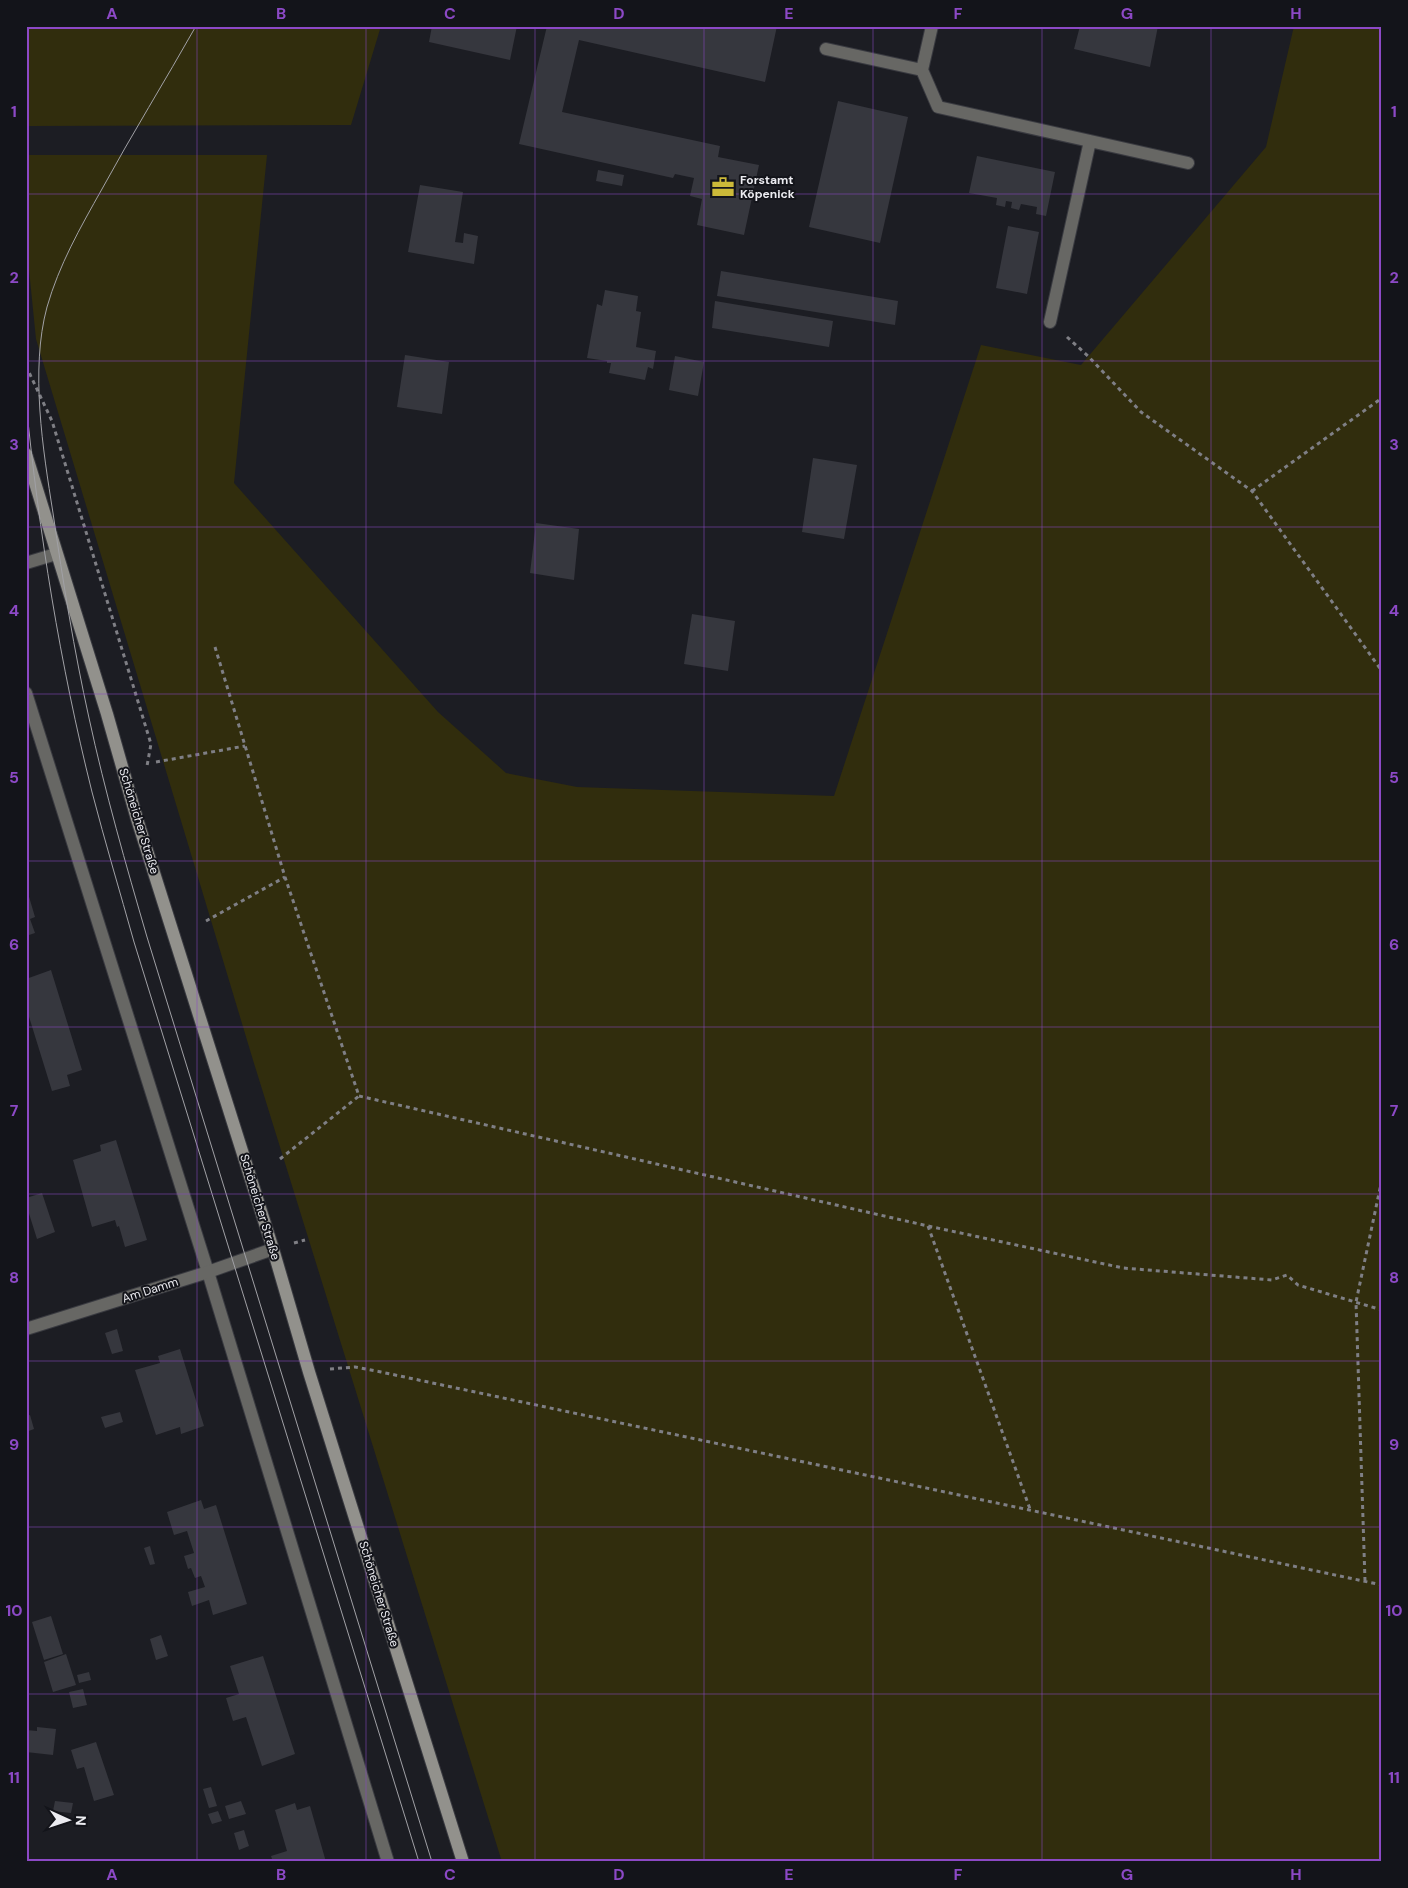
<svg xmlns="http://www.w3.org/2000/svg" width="1408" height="1888" viewBox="0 0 1408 1888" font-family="'DM Sans',sans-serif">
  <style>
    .green { fill: #312d0d }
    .building { fill: #36373e }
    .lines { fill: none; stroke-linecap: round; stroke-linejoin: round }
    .lane-casing { stroke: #393a40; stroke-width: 14 }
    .street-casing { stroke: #393a40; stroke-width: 14 }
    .secondary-casing { stroke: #393a40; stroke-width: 14 }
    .path { stroke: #7f7f85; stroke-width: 3; stroke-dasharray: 4 4; stroke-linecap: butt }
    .lane { stroke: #676764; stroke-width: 12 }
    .street { stroke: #676764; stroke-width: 12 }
    .secondary { stroke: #92918c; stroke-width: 12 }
    .tram { stroke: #a1a1a6; stroke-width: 1 }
    .grid { fill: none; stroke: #8c49c6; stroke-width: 1; stroke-opacity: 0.55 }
    .labels { text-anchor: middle; stroke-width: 4; stroke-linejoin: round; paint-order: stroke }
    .poi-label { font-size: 12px; font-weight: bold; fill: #ebebf0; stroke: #13141a; text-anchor: start }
    .street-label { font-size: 12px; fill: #ebebf0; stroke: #13141a }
    .neatline { fill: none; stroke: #8c49c6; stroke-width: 2 }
    .grid-label { font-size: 16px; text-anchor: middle; font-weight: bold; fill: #8c49c6 }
  </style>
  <rect width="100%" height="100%" fill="#1c1d23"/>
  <path class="green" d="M 26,26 L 381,26 L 351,125 L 26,126 Z
    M 1294,26 L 1382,26 L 1382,1862 L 502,1862 L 253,1060 L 36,339 L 26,240 L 26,155 L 267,155 L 234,483 L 438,712 L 506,773 L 577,787 L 834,796 L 981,345 L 1081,365 L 1266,147 Z"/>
  <path class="building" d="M 432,26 L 517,26 L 510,60 L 429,42 Z
    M 547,26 L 777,26 L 765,82 L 579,40 L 562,112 L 720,146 L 718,157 L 759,165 L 744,235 L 697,225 L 702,199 L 690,196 L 694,178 L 675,174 L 673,178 L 519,144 Z
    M 1080,26 L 1158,26 L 1150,67 L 1074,49 Z
    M 838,101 L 908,117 L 880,243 L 809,227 Z
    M 977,156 L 1055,172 L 1046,216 L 1036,214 L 1037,207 L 1021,204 L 1019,210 L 1011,208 L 1012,202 L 1006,201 L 1005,207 L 996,205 L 997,198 L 969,193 Z
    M 598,170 L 624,175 L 622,186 L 596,181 Z
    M 420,185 L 463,192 L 455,242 L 463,243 L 464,233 L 478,236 L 474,264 L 408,252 Z
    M 1008,226 L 1039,232 L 1027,294 L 996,288 Z
    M 721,271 L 898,301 L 895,325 L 717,296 Z
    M 605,290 L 638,296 L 636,311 L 641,312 L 636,347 L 656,351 L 653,369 L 648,367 L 645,380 L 609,373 L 611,363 L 607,363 L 607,361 L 587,358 L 597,304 L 602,306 Z
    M 715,301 L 833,321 L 829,347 L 712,328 Z
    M 405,355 L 449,362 L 442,414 L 397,407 Z
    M 675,356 L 704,362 L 698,396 L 669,390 Z
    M 813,458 L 857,465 L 844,539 L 802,532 Z
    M 536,523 L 579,529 L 574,580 L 530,573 Z
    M 692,614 L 735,621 L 728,671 L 684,664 Z
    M 27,890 L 35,917 L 30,919 L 35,933 L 26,936 Z
    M 51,970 L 82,1070 L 67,1075 L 70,1086 L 52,1091 L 26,1007 L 26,979 Z
    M 116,1140 L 147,1240 L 125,1247 L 119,1226 L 117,1227 L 115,1220 L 92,1227 L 73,1160 L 101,1151 L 100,1145 Z
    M 42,1193 L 55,1232 L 37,1239 L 26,1204 L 26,1198 Z
    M 117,1329 L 123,1351 L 112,1354 L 105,1333 Z
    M 180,1349 L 204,1426 L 181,1434 L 180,1427 L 156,1435 L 135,1370 L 160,1363 L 158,1356 Z
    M 120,1412 L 123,1422 L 105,1428 L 101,1417 Z
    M 30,1415 L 34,1429 L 26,1432 L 26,1416 Z
    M 201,1500 L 204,1509 L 216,1505 L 247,1604 L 213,1615 L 209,1600 L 192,1606 L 188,1592 L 205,1587 L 201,1576 L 195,1578 L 191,1568 L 188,1569 L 184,1556 L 194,1553 L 187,1531 L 174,1535 L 167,1512 Z
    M 150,1546 L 155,1564 L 150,1565 L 144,1548 Z
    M 51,1616 L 63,1654 L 44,1660 L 32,1622 Z
    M 161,1635 L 168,1656 L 156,1660 L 150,1639 Z
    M 66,1654 L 76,1685 L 53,1692 L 44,1662 Z
    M 263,1656 L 295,1754 L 262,1766 L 246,1717 L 233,1721 L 226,1698 L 239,1694 L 230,1666 Z
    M 89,1672 L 91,1680 L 79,1683 L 77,1675 Z
    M 83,1689 L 87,1705 L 73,1708 L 69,1692 Z
    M 37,1727 L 56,1729 L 53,1755 L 26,1752 L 26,1730 L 37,1731 Z
    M 96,1742 L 114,1795 L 94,1801 L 84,1767 L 77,1769 L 71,1750 Z
    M 211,1787 L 217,1806 L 209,1808 L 203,1789 Z
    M 55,1801 L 73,1803 L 71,1813 L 53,1811 Z
    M 241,1801 L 246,1814 L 229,1819 L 225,1806 Z
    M 295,1803 L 297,1810 L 310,1806 L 326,1862 L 273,1862 L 271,1856 L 287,1851 L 275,1810 Z
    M 218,1811 L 222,1821 L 212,1824 L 208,1814 Z
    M 244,1830 L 249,1846 L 239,1850 L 234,1833 Z"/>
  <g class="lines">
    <defs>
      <path id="lane" d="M 826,49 L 922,70 L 932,26
        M 922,70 L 938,107 L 1188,163
        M 1050,322 L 1090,141
        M 26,563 L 56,554
        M 26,693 L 208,1272 L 388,1862"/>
      <path id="street" d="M 26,1329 L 208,1272 L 273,1249"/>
      <path id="secondary" d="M 26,454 L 107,714 L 137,819 L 273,1249 L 309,1372 L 463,1862"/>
    </defs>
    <use href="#lane" class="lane-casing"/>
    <use href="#street" class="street-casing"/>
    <use href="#secondary" class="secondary-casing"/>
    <path class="path" d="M 1067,337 L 1088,356 L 1141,412 L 1252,491 L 1382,671
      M 26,366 L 52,421 L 151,744 L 147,766
      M 1252,491 L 1382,398
      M 215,647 L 285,877 L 359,1096
      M 156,762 L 245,746
      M 206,921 L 285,877
      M 359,1096 L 928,1226 L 1123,1268 L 1272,1280 L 1287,1275 L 1298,1285 L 1382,1310
      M 280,1159 L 359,1096
      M 928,1226 L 1030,1509
      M 294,1243 L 305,1240
      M 330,1369 L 355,1367 L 381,1372 L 1382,1585
      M 1365,1581 L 1356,1302 L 1382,1179"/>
    <use href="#lane" class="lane"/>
    <use href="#street" class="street"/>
    <use href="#secondary" class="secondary"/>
    <path class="tram" d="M 196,26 C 165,81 132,134 102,189 C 80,228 59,265 47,307 C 30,370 43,450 53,513 C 63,582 74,650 89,718 C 105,792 126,865 147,937 L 432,1862
      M 26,402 C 39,533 60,664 92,792 C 105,842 120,892 134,942 L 419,1862"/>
  </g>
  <path class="grid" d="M 197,26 L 197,1862M 366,26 L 366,1862M 535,26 L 535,1862M 704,26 L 704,1862M 873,26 L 873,1862M 1042,26 L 1042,1862M 1211,26 L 1211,1862M 26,194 L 1382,194M 26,361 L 1382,361M 26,527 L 1382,527M 26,694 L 1382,694M 26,861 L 1382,861M 26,1027 L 1382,1027M 26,1194 L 1382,1194M 26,1361 L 1382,1361M 26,1527 L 1382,1527M 26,1694 L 1382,1694"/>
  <defs>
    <symbol id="office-bare" viewBox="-9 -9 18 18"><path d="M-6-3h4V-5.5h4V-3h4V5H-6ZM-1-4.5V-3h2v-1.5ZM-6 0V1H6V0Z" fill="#cbb939" stroke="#13141a" stroke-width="2.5" paint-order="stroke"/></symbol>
  </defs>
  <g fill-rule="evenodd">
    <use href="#office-bare" x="707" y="171" width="32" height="32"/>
  </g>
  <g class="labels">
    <g class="poi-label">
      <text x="740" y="184">Forstamt<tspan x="740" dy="14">Köpenick</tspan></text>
    </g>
    <g class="street-label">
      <text transform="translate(139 821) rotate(73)" y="4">Schöneicher Straße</text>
      <text transform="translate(260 1207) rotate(73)" y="4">Schöneicher Straße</text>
      <text transform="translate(150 1290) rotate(-18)" y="4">Am Damm</text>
      <text transform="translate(379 1594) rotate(73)" y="4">Schöneicher Straße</text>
    </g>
  </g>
  <rect width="1408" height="1888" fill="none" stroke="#13141a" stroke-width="55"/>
  <g transform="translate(68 1820) rotate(93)" stroke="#13141a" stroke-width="4" paint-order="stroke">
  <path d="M0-4L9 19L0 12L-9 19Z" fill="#ebebf0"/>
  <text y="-8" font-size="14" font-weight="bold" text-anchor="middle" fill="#ebebf0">N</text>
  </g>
  <rect x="28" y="28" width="1352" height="1832" class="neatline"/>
  <g class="grid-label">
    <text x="112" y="19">A</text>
    <text x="281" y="19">B</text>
    <text x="450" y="19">C</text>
    <text x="619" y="19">D</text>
    <text x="789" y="19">E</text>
    <text x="958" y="19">F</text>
    <text x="1127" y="19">G</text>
    <text x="1296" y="19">H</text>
    <text x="14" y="117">1</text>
    <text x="1394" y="117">1</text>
    <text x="14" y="283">2</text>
    <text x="1394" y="283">2</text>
    <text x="14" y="450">3</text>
    <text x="1394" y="450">3</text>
    <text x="14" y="616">4</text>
    <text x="1394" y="616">4</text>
    <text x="14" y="783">5</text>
    <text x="1394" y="783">5</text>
    <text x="14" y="950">6</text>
    <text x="1394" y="950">6</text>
    <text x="14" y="1116">7</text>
    <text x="1394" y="1116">7</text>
    <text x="14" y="1283">8</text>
    <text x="1394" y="1283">8</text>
    <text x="14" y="1450">9</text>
    <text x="1394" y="1450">9</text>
    <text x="14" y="1616">10</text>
    <text x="1394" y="1616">10</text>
    <text x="14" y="1783">11</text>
    <text x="1394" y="1783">11</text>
    <text x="112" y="1880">A</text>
    <text x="281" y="1880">B</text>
    <text x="450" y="1880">C</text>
    <text x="619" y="1880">D</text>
    <text x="789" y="1880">E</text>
    <text x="958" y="1880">F</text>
    <text x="1127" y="1880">G</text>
    <text x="1296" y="1880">H</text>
  </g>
</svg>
